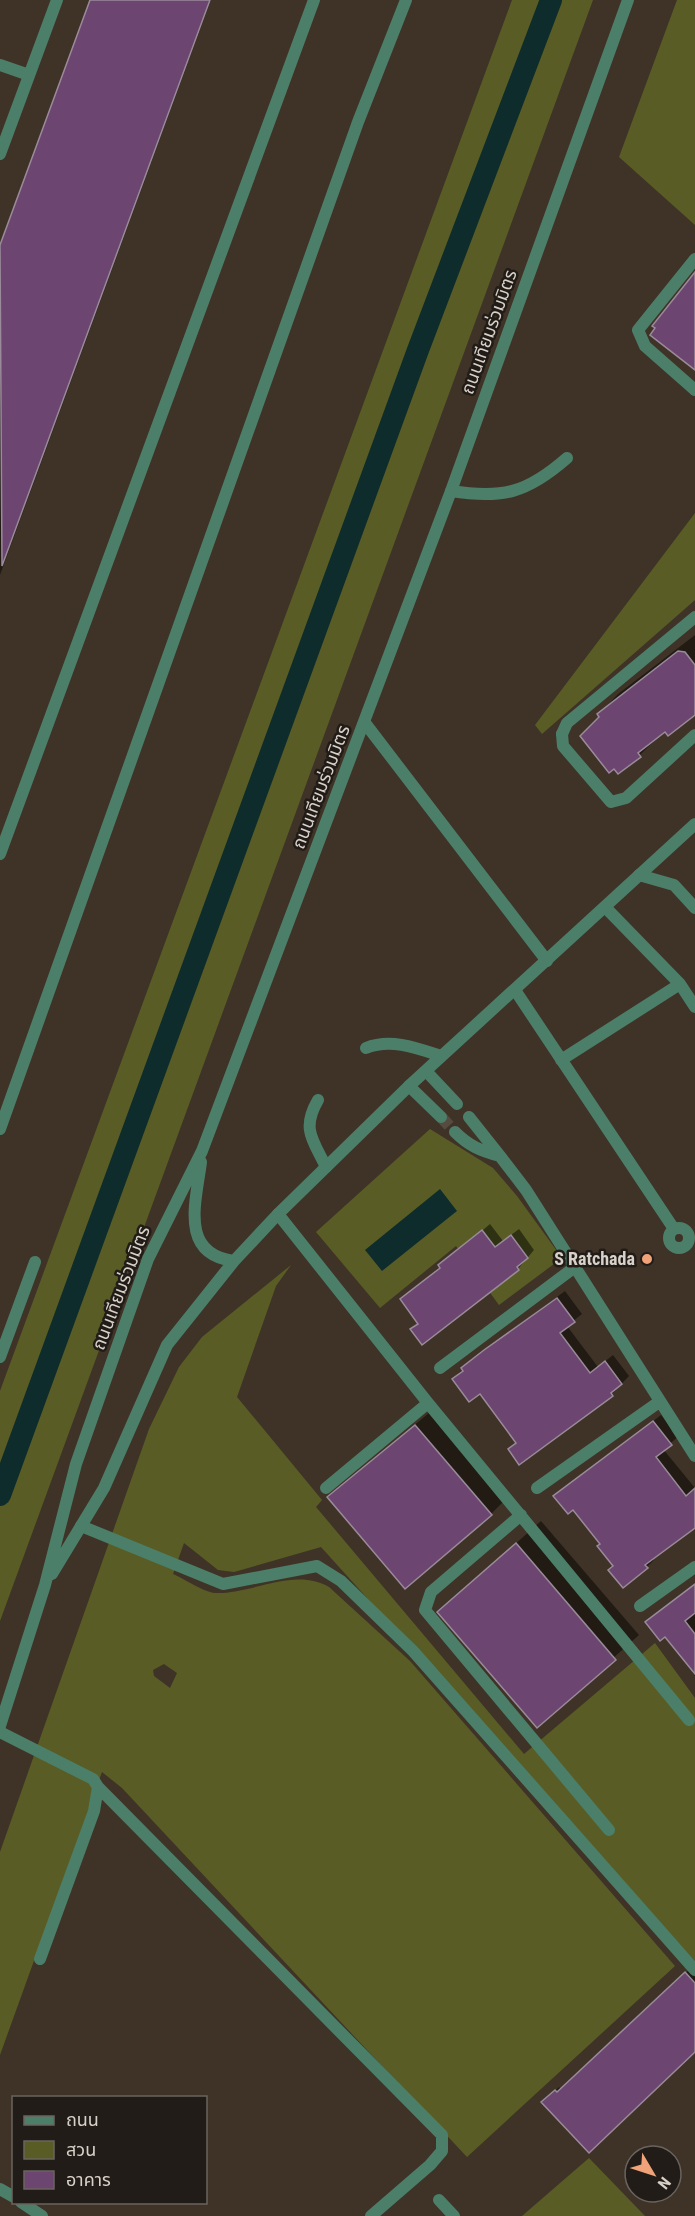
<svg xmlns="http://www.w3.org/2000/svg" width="695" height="2216" viewBox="0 0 695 2216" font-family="'Roboto Condensed','Noto Sans Thai',sans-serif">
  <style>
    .green { fill: #595d25; fill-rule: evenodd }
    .water { fill: #0f2c2c }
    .shadow { fill: #0007 }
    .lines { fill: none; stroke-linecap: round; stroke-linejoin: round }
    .canal { stroke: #0f2c2c; stroke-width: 22 }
    .building { fill: #6d4571; stroke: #998b9a; stroke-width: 1.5 }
    .minor-tunnel { stroke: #564b3f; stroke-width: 12; stroke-dasharray: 12 6; stroke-linecap: butt }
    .service { stroke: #4c7f69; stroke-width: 12 }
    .minor { stroke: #4c7f69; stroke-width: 12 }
    .tertiary { stroke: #4c7f69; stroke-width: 12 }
    .poi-dot { fill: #f0a378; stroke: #211c17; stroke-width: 2 }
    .labels { text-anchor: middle; stroke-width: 5; stroke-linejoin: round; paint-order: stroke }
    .street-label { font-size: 18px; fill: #d8d1c9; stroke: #211c17 }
    .poi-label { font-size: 18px; font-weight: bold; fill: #d8d1c9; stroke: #211c17; text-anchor: end }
  </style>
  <rect width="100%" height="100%" fill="#3f3327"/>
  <path class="green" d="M 512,0 L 593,0 L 0,1621 L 0,1391 Z
    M 677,0 L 695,0 L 695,225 L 619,157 Z
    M 695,513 L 695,600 L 542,734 L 535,725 Z
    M 430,1129 L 493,1168 L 517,1196 L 562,1258 L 499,1305 L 456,1246 L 380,1308 L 316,1232 Z
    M 291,1265 L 276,1286 L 237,1397 L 322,1500 L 316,1507 L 524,1754 L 655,1643 L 695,1698 L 695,1961 L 321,1547 L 234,1572 L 218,1570 L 184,1543 L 173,1574 C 185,1579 203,1592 215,1593 C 253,1594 294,1567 329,1587 L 410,1661 L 675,1966 L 467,2157 L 122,1788 L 102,1772 L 0,2055 L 0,1852 L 149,1429 L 179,1367 L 202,1337 ZM 164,1664 L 177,1673 L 170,1688 L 154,1676 L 153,1670 Z
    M 589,2158 L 645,2216 L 522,2216 Z"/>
  <path class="water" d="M 440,1189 L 457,1211 L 382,1271 L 365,1250 Z"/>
  <path class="shadow" d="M 92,0 L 211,0 L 0,575 L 0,249 Z
    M 695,635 L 695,713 L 665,730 L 640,755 L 599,714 L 618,694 Z
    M 490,1224 L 503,1241 L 519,1229 L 534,1250 L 518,1269 L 412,1330 L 419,1322 L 402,1299 Z
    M 565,1291 L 582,1314 L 567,1326 L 598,1367 L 613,1355 L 629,1376 L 612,1394 L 520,1463 L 517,1442 L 480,1392 L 454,1379 L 470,1361 Z
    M 430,1412 L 505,1500 L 491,1514 L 329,1497 Z
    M 661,1415 L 678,1437 L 663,1449 L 695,1488 L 695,1527 L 652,1558 L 654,1560 L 647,1567 L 615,1565 L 573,1508 L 555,1496 Z
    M 541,1521 L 639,1635 L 537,1726 L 439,1612 Z
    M 695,1585 L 695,1676 L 692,1672 L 694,1670 L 665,1635 Z
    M 689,1970 L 695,1977 L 695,2050 L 543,2102 L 559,2087 L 562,2090 Z"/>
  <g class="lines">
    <path class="canal" d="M 0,1495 L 418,350 L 551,0"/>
  </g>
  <path class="building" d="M 90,0 L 210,0 L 2,566 L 0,245 Z
    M 695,272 L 695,370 L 650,335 L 655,328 L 652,326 Z
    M 678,651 L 685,652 L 695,665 L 695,715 L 668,736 L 665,732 L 638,753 L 641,757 L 618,774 L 614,769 L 609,773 L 580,736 L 599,717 L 597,714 Z
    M 482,1230 L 495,1247 L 511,1235 L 528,1258 L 517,1267 L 519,1270 L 422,1345 L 410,1329 L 418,1324 L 400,1299 L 440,1268 L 438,1265 Z
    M 557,1298 L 575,1322 L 560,1333 L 590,1373 L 605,1361 L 622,1384 L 611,1393 L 613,1396 L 519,1465 L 508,1449 L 516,1443 L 480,1394 L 469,1402 L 452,1379 L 463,1371 L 461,1368 L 484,1350 Z
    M 653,1421 L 672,1445 L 656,1457 L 686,1496 L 695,1488 L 695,1528 L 645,1565 L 648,1568 L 623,1588 L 608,1570 L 613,1566 L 597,1546 L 600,1544 L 573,1510 L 568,1514 L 553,1496 Z
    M 415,1425 L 492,1515 L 405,1589 L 327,1497 Z
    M 516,1543 L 616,1660 L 537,1728 L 437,1612 Z
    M 695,1584 L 695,1613 L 685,1621 L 695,1634 L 695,1674 L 665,1637 L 660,1641 L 645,1622 Z
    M 685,1972 L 695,1983 L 695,2052 L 589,2153 L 541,2102 L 555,2090 L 557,2092 Z"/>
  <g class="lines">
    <path class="minor-tunnel" d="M 441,1117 L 455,1132"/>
    <path class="service" d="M 0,65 L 29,75
      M 0,154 L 57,0
      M 695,390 L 645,346 L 638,330 L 695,259
      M 451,491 C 503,499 527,493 567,458
      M 562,734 L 563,746 L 611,802 L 626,798 L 695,735
      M 0,854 L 314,0
      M 639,875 L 674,885 L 695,908
      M 605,907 L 680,984 L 695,1007
      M 515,990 L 674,1229
      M 366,1048 C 391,1038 417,1048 441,1056
      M 561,1060 L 680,984
      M 318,1100 C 301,1129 313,1140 326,1167
      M 0,1129 L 358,122 L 406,0
      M 278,1214 L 428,1403 L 689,1720
      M669 1238a10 10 0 1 1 20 0a10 10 0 1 1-20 0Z
      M 0,1357 L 35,1262
      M 326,1488 L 428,1403
      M 521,1515 L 431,1592 L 425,1610 L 609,1830
      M 81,1526 L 223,1584 L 317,1566 L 341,1581 L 413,1651 L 695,1970
      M 0,1732 L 93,1779 L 98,1787 L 94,1811 L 40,1959
      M 98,1787 L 442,2135 L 442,2151 L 430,2165 L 371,2216"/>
    <path class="minor" d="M 695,389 L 695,390
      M 365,723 L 547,961
      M 562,734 L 567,723 L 695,617
      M 426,1071 L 457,1104
      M 409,1086 L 441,1117
      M 455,1132 C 469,1146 481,1151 500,1156 L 469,1117
      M 500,1156 L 526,1190 L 695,1456
      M 440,1368 L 575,1267
      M 537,1488 L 659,1402
      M 640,1606 L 695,1567
      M 439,2200 L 454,2216"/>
    <path class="tertiary" d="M 201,1162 C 196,1202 179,1254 234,1261
      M 52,1574 L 104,1488 L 167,1345 L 234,1261 L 278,1214 L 409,1086 L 695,824
      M 0,1726 L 45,1585 L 76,1464 L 148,1259 L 202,1151 L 451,491 L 628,0
      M 0,2189 L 14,2197
      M 21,2202 L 42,2216"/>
  </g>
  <circle class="poi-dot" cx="647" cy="1259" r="6"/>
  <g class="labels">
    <g class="street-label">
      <text transform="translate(489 332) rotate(-70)" y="6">ถนนเทียมร่วมมิตร</text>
      <text transform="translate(321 787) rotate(-69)" y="6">ถนนเทียมร่วมมิตร</text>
      <text transform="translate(121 1288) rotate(-69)" y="6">ถนนเทียมร่วมมิตร</text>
    </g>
    <g class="poi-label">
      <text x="635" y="1265">S Ratchada</text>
    </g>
  </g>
  <rect x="12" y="2096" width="195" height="108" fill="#211c17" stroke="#6a645e" stroke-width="1.5"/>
  <rect x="24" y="2116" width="30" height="9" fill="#4c7f69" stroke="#6a645e" stroke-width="1.5"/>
  <text x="66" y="2126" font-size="18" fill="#d8d1c9">ถนน</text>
  <rect x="24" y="2141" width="30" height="18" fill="#595d25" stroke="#6a645e" stroke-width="1.5"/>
  <text x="66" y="2156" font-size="18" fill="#d8d1c9">สวน</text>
  <rect x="24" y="2171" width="30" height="18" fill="#6d4571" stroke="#6a645e" stroke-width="1.5"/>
  <text x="66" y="2186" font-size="18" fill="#d8d1c9">อาคาร</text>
  <g transform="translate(653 2174) rotate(129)"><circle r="28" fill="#211c17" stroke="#6a645e" stroke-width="1.5"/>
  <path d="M0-4.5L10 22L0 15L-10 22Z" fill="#f0a378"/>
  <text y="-9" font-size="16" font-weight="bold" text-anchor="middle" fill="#d8d1c9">N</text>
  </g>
</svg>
